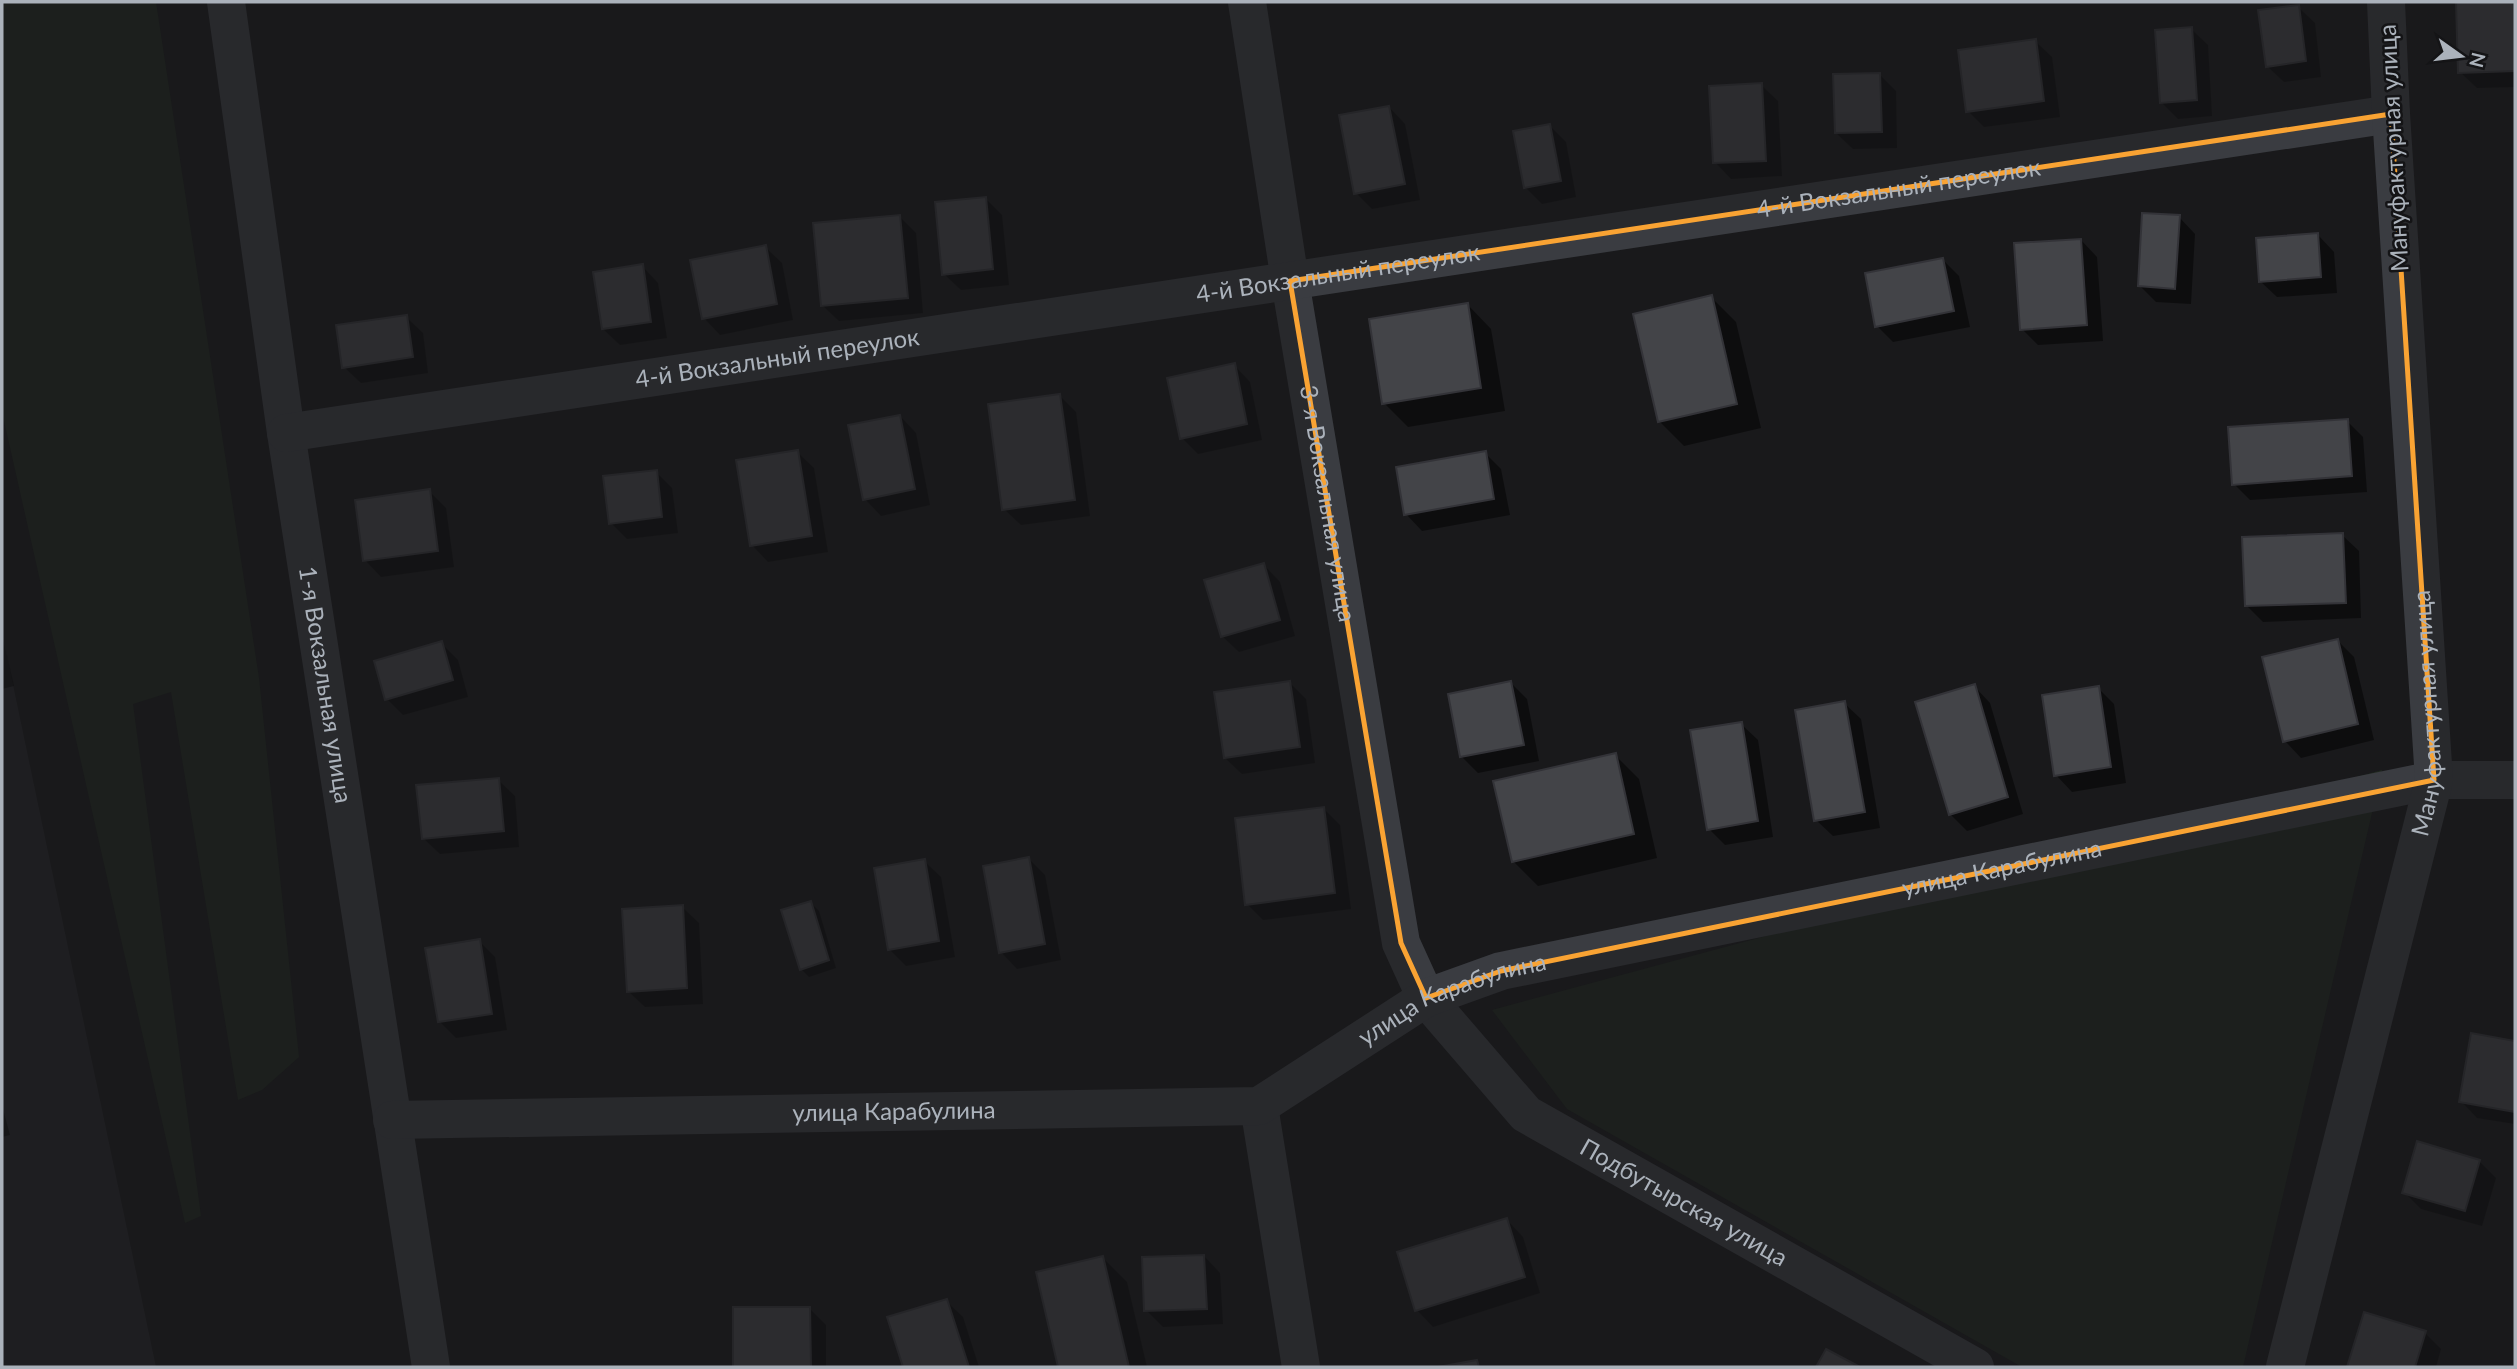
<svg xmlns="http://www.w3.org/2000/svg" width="2517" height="1369" viewBox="0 0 2517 1369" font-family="Lato,sans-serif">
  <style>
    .built { fill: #252529 }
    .green { fill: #1f271f }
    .shadow { fill: #0007 }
    .building { fill: #434448; stroke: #333338; stroke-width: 2 }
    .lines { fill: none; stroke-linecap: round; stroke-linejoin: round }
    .minor { stroke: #3a3c41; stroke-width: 38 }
    .marked { fill: none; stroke: #f9a333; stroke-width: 5; stroke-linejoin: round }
    .labels { text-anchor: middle; stroke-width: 5; stroke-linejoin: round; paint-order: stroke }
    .street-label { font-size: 24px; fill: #abb2bb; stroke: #141416 }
  </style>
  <rect width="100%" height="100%" fill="#19191b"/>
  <path class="built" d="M 2,632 L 156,1367 L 2,1367 Z"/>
  <path class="green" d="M 2,2 L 156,2 L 259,678 L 299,1057 L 262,1090 L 238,1100 L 171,692 L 133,704 L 201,1216 L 185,1223 L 2,412 Z
    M 2382,770 L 2243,1367 L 2022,1367 L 1567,1109 L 1492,1010 Z"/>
  <path class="shadow" d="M 2457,2 L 2515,2 L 2515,87 L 2477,88 L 2460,72 Z
    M 2298,7 L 2315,23 L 2321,77 L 2284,82 L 2267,66 Z
    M 2191,29 L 2208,45 L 2212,116 L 2178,119 L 2161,102 Z
    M 2035,41 L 2052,57 L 2060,117 L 1984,127 L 1968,111 Z
    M 1879,74 L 1896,91 L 1897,148 L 1853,149 L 1836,133 Z
    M 1761,85 L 1778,101 L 1782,176 L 1731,179 L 1715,162 Z
    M 1389,107 L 1405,124 L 1420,200 L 1372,209 L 1356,193 Z
    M 1550,126 L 1566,142 L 1576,197 L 1542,204 L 1525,187 Z
    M 986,199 L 1002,215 L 1009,285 L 961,290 L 944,274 Z
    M 900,217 L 916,233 L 923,313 L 839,321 L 822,305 Z
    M 2179,217 L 2195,234 L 2191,304 L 2156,302 L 2140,286 Z
    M 2318,235 L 2334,252 L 2337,293 L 2277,297 L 2260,281 Z
    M 2081,240 L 2097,257 L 2103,341 L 2038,345 L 2022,329 Z
    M 765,247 L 782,263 L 793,320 L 720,335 L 704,318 Z
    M 1942,259 L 1959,276 L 1970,327 L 1893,342 L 1877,326 Z
    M 642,266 L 658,283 L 667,338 L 620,345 L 603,329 Z
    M 1711,297 L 1736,322 L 1761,428 L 1684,446 L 1660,422 Z
    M 1467,304 L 1491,329 L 1505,411 L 1408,427 L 1384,403 Z
    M 406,317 L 423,333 L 428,373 L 361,383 L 344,367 Z
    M 1234,365 L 1250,382 L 1262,440 L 1198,454 L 1182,438 Z
    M 1060,396 L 1076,412 L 1090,516 L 1021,525 L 1004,509 Z
    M 900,416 L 916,433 L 930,505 L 881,516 L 865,499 Z
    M 2347,421 L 2363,437 L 2367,492 L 2250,500 L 2234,484 Z
    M 797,452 L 814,468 L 828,552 L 768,562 L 752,545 Z
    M 1485,453 L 1501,469 L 1510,515 L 1422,531 L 1406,514 Z
    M 656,472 L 672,488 L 678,533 L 627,539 L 611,523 Z
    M 429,491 L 446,508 L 454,567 L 381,577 L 365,560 Z
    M 2342,535 L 2359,551 L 2361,618 L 2263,622 L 2246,605 Z
    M 1264,565 L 1280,582 L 1295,636 L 1239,652 L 1222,636 Z
    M 2,634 L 14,686 L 2,689 Z
    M 2338,641 L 2354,657 L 2374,740 L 2301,758 L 2285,741 Z
    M 441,643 L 458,660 L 468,697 L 403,715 L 387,699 Z
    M 1290,683 L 1306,699 L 1315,763 L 1242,774 L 1225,758 Z
    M 1511,683 L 1527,699 L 1539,761 L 1478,773 L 1461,756 Z
    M 1974,686 L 1990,703 L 2023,814 L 1967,831 L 1950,814 Z
    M 2098,688 L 2114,704 L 2126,783 L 2072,792 L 2056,775 Z
    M 1844,703 L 1861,719 L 1880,828 L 1833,836 L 1816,820 Z
    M 1741,724 L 1758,740 L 1773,837 L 1725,845 L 1709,829 Z
    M 1615,755 L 1639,779 L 1657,858 L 1538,886 L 1514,862 Z
    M 498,780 L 515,796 L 519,847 L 440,854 L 423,838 Z
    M 1324,809 L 1340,825 L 1351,909 L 1263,920 L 1247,904 Z
    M 1029,859 L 1045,875 L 1061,960 L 1017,969 L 1001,952 Z
    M 924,861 L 941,877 L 955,957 L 906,966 L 890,950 Z
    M 811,903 L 819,911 L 836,968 L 809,977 L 801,969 Z
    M 682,907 L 699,923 L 703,1004 L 645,1007 L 628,991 Z
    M 479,941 L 495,957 L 507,1030 L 456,1038 L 440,1022 Z
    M 2472,1035 L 2515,1043 L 2515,1124 L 2477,1118 L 2461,1101 Z
    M 2,1105 L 10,1135 L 2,1137 Z
    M 2479,1161 L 2496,1178 L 2482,1226 L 2421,1209 L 2404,1192 Z
    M 1507,1220 L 1523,1237 L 1540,1293 L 1433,1327 L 1417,1310 Z
    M 1204,1256 L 1220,1273 L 1223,1324 L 1163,1327 L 1146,1310 Z
    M 1103,1258 L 1127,1282 L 1147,1367 L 1060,1367 L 1038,1273 Z
    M 946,1301 L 963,1317 L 979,1367 L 905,1367 L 889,1318 Z
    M 734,1309 L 810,1309 L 826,1325 L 826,1367 L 735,1367 Z
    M 2365,1314 L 2425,1333 L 2441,1349 L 2436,1367 L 2349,1367 Z"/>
  <path class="building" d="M 2456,2 L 2515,2 L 2515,71 L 2458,73 Z
    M 2299,5 L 2306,61 L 2266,67 L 2258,10 Z
    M 2192,27 L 2197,100 L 2160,103 L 2155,30 Z
    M 2036,39 L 2044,101 L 1966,112 L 1958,50 Z
    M 1880,73 L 1882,132 L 1835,133 L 1833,74 Z
    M 1762,83 L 1766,161 L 1713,163 L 1709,86 Z
    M 1389,106 L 1405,184 L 1354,194 L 1339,115 Z
    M 1550,124 L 1561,181 L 1524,188 L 1513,131 Z
    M 986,197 L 993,269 L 942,275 L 935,202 Z
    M 2142,213 L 2180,215 L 2175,289 L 2138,286 Z
    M 900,215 L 908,298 L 821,306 L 813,223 Z
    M 2318,233 L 2321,277 L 2259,282 L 2256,238 Z
    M 2081,239 L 2087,325 L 2020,330 L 2014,243 Z
    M 766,245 L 777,304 L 702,319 L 690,260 Z
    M 1943,258 L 1954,311 L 1875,327 L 1865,273 Z
    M 643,264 L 651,322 L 602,329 L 593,272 Z
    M 1712,295 L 1737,404 L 1658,422 L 1633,314 Z
    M 1468,303 L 1481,388 L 1382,404 L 1369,319 Z
    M 407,315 L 413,357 L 342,368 L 336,325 Z
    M 1235,363 L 1247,424 L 1180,439 L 1167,378 Z
    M 1060,394 L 1075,500 L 1002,510 L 988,404 Z
    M 900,415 L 915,489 L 863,500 L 848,425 Z
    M 2348,419 L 2352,476 L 2232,485 L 2228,427 Z
    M 798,450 L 812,536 L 750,546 L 736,460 Z
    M 1486,451 L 1494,499 L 1404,515 L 1396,467 Z
    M 657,470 L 662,517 L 609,524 L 603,476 Z
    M 430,489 L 438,551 L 363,561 L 355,500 Z
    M 2343,533 L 2346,603 L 2245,606 L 2242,537 Z
    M 1264,563 L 1280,620 L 1221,637 L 1204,580 Z
    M 2338,639 L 2358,724 L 2283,742 L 2262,657 Z
    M 442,641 L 453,680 L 385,700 L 374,661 Z
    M 1290,681 L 1300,747 L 1224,758 L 1214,692 Z
    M 1511,681 L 1524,745 L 1460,757 L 1448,694 Z
    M 1975,684 L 2008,797 L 1949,815 L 1915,702 Z
    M 2099,686 L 2111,767 L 2054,776 L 2042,695 Z
    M 1845,701 L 1865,812 L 1814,821 L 1795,710 Z
    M 1742,722 L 1758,821 L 1707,830 L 1690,730 Z
    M 1616,753 L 1634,834 L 1512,862 L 1493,781 Z
    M 499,778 L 504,831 L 422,839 L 416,785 Z
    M 1324,807 L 1335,893 L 1245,905 L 1235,818 Z
    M 1029,857 L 1045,944 L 999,953 L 983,866 Z
    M 925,859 L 939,941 L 888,950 L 874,868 Z
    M 811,901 L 829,960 L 800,970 L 781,910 Z
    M 683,905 L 687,988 L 627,992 L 622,909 Z
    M 480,939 L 492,1014 L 438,1022 L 425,948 Z
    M 2471,1033 L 2515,1041 L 2515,1112 L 2459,1102 Z
    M 2417,1141 L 2480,1160 L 2465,1211 L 2402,1193 Z
    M 1507,1218 L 1525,1277 L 1415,1311 L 1397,1252 Z
    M 1204,1255 L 1207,1309 L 1144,1311 L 1142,1257 Z
    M 1103,1256 L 1129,1367 L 1058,1367 L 1036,1272 Z
    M 947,1299 L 969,1367 L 903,1367 L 887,1317 Z
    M 733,1307 L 810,1307 L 811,1367 L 733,1367 Z
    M 2364,1312 L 2426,1331 L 2415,1367 L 2347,1367 Z
    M 1826,1349 L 1860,1367 L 1816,1367 Z
    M 1477,1360 L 1479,1367 L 1438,1367 Z"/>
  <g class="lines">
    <g class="minor">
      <path id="s1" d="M 226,2 L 286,433 L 431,1367"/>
      <path id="s2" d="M 1247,2 L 1290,281 L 1401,943 L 1426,998 L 1526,1114 L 1975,1367"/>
      <path id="s3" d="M 286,433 L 2391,114"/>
      <path d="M 1259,1106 L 1301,1367"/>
      <path id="s4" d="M 392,1120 L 1259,1106 L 1426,998 L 1501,971 L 2434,780 L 2515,780"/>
      <path id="s5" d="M 2285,1367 L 2434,780 L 2391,114 L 2386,2"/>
    </g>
  </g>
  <path d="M0 0H2517V1369H0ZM 2391,114 L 2434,780 L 1501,971 L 1426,998 L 1401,943 L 1290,281 Z" fill="#19191b" fill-opacity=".55" fill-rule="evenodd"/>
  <path class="marked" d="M 2391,114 L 2434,780 L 1501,971 L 1426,998 L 1401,943 L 1290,281 Z"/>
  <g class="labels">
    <g class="street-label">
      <text transform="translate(2394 148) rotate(-93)" y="8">Мануфактурная улица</text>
      <text dy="8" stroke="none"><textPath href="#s3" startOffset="1631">4-й Вокзальный переулок</textPath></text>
      <text dy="8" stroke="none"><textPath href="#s3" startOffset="1064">4-й Вокзальный переулок</textPath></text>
      <text dy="8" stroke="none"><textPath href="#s3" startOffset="497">4-й Вокзальный переулок</textPath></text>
      <text dy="8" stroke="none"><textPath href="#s2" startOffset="508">3-я Вокзальная улица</textPath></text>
      <text dy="8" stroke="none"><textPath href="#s1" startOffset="690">1-я Вокзальная улица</textPath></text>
      <text dy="8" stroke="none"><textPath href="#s5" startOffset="672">Мануфактурная улица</textPath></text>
      <text dy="8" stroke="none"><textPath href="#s4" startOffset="1657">улица Карабулина</textPath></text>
      <text dy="8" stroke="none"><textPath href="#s4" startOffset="1090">улица Карабулина</textPath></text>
      <text dy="8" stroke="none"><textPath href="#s4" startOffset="502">улица Карабулина</textPath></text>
      <text dy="8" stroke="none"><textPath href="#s2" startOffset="1348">Подбутырская улица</textPath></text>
    </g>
  </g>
  <rect width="2517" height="1369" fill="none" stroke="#abb2bb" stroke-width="7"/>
  <g transform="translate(2461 56) rotate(104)" stroke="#141416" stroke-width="5" paint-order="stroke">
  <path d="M0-5L12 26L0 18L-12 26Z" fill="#abb2bb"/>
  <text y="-10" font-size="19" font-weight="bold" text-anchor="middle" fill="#abb2bb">N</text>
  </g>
</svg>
